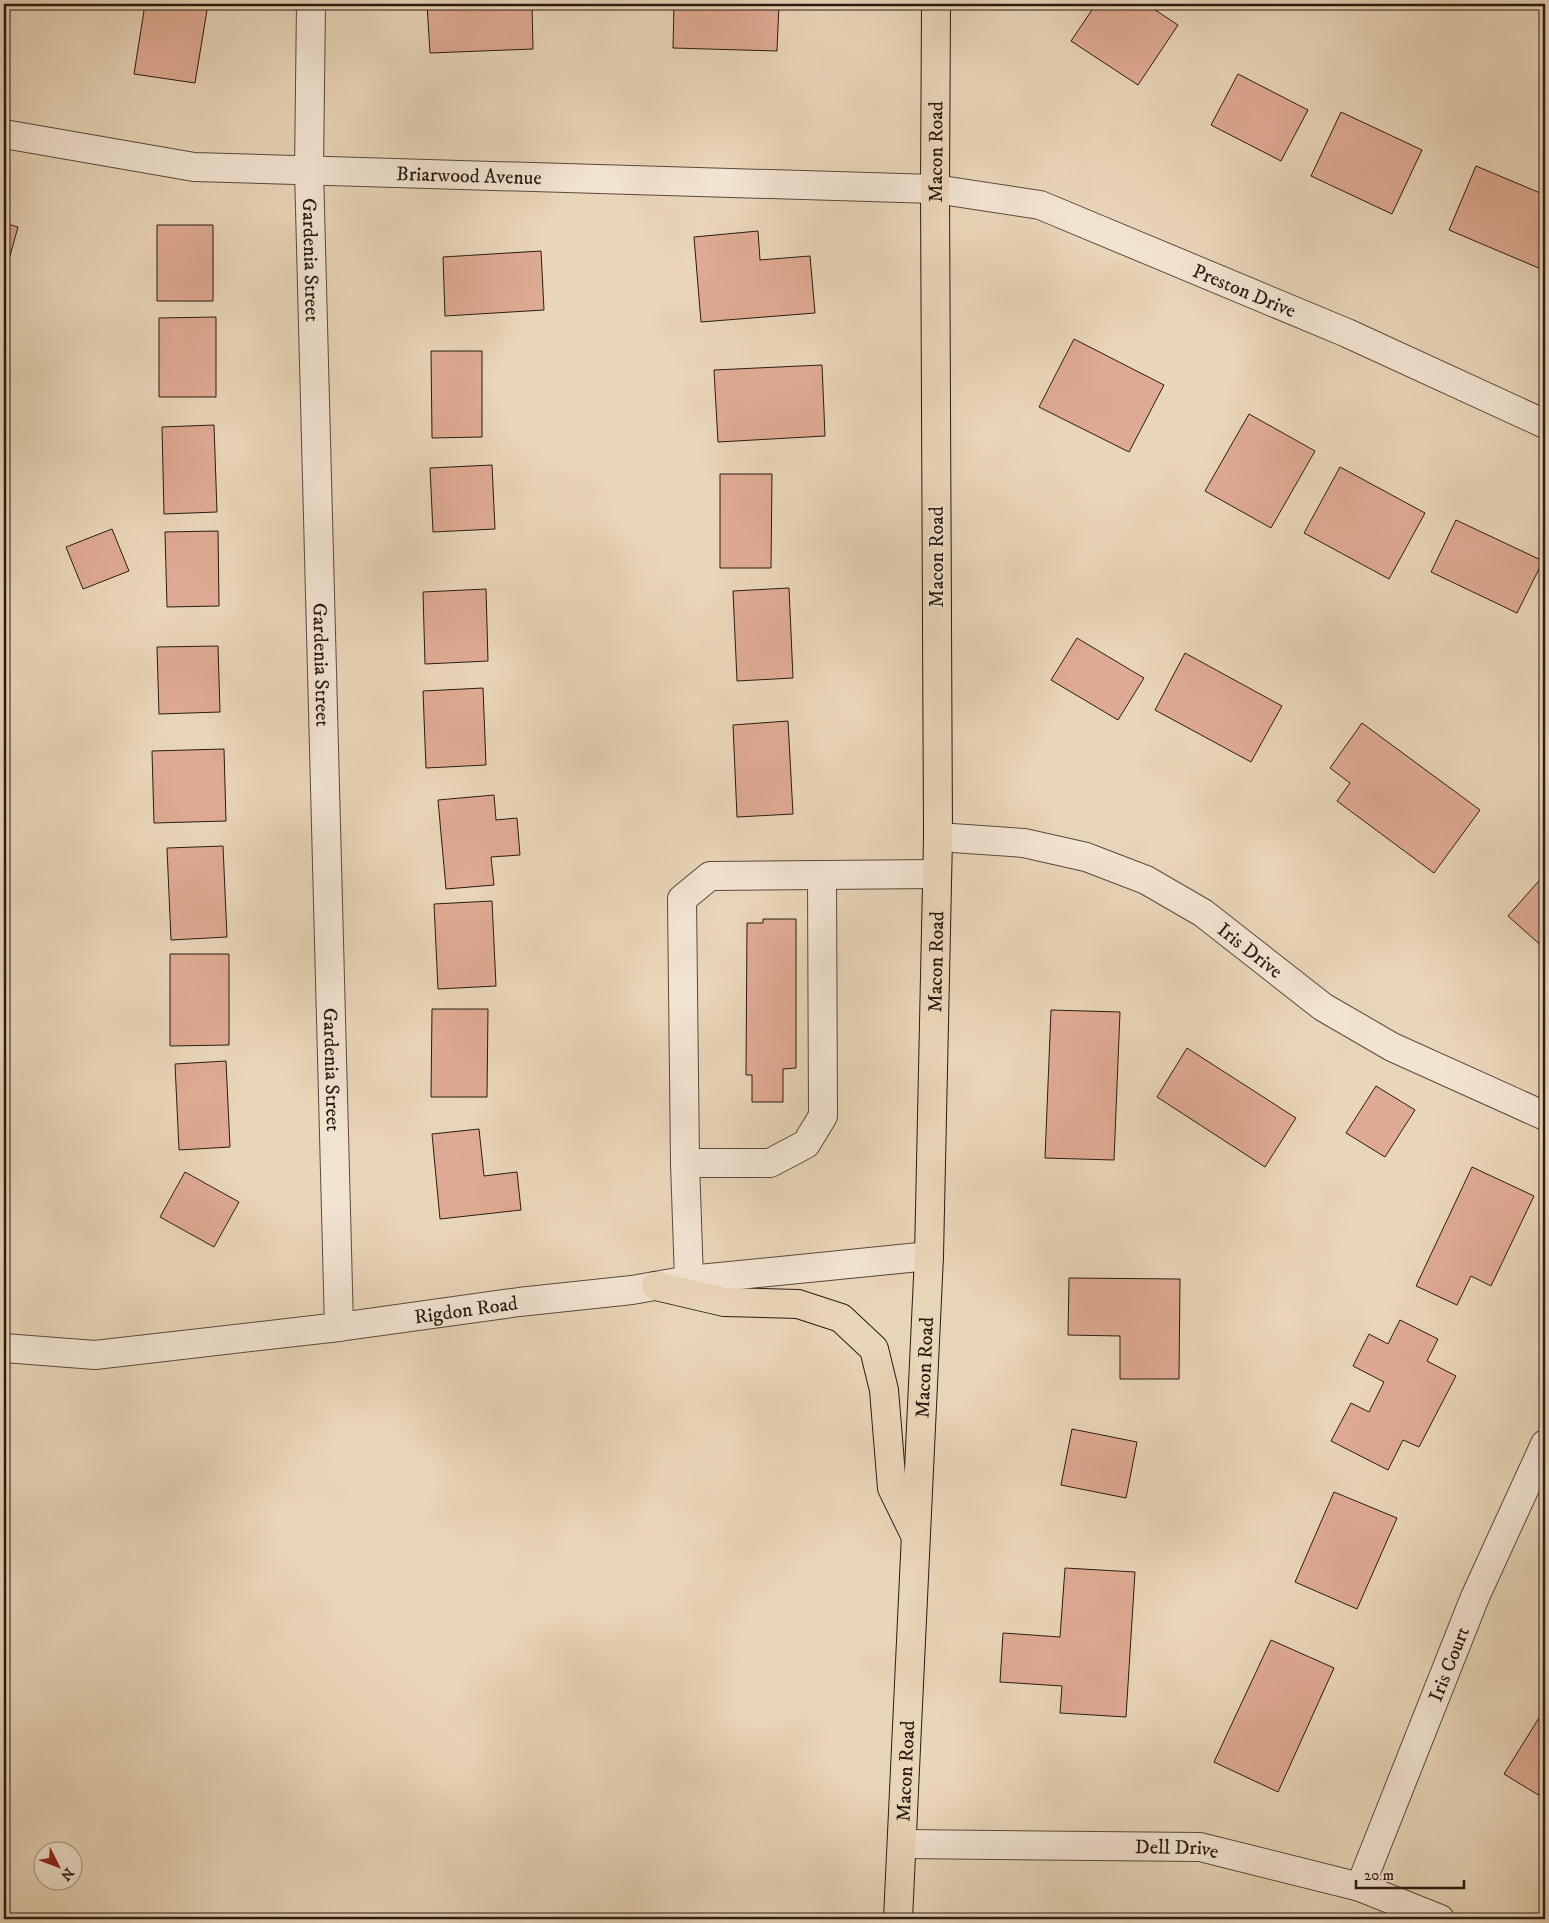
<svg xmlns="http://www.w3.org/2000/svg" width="1549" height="1923" viewBox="0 0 1549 1923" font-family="'IM FELL DW Pica',serif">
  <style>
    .building { fill: #dfaa93; stroke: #291b12 }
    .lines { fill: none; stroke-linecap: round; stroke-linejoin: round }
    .minor-casing { stroke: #594a3c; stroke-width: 30 }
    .major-casing { stroke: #291b12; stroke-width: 30 }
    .minor { stroke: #f1e4d1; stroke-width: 28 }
    .major { stroke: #e9d5b8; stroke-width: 28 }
    .labels { text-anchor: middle; stroke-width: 4; stroke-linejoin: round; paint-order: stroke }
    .street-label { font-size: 20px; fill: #291b12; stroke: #f1e4d1 }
  </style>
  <rect width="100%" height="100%" fill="#e9d5b8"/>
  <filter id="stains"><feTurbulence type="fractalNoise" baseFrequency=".004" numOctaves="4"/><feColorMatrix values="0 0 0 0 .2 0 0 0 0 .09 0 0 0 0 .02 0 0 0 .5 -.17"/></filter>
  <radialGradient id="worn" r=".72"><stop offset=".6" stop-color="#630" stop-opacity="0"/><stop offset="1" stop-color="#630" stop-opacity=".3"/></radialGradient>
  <path class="building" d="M 145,4 L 208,4 L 195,83 L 134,74 Z
    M 427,4 L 532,4 L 533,49 L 430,53 Z
    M 674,4 L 779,4 L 777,51 L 673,48 Z
    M 1096,4 L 1146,4 L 1178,25 L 1138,85 L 1071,41 Z
    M 1238,74 L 1308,110 L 1281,161 L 1211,125 Z
    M 1341,112 L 1422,150 L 1392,214 L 1311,176 Z
    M 1476,166 L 1545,195 L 1545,258 L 1541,269 L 1449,230 Z
    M 4,223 L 18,227 L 5,274 L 4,273 Z
    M 157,225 L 213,225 L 213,301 L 157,301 Z
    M 758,231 L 760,260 L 810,256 L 815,313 L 701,322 L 694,237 Z
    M 541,251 L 544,310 L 445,316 L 443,257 Z
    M 216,317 L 216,397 L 159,397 L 159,318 Z
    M 1074,339 L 1164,385 L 1129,452 L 1039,407 Z
    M 431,351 L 482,351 L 482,437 L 432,438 Z
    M 822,365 L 825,436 L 718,442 L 714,370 Z
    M 1249,414 L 1315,451 L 1271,528 L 1205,491 Z
    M 214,425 L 217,512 L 164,514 L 162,427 Z
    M 492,465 L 495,529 L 433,532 L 430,468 Z
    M 1340,467 L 1425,513 L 1389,579 L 1304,533 Z
    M 720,474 L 772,474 L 771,568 L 720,568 Z
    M 1456,520 L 1543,561 L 1517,613 L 1431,572 Z
    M 112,529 L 129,571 L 83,589 L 66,547 Z
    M 218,531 L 219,606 L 167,607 L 165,532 Z
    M 789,588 L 793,678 L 737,681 L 733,591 Z
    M 486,589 L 488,661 L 425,664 L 423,592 Z
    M 1077,638 L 1144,678 L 1118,720 L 1051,680 Z
    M 218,646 L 220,712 L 159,714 L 157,647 Z
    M 1185,653 L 1282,706 L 1251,762 L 1155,710 Z
    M 483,688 L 486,765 L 426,768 L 423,691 Z
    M 788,721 L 793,814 L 737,817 L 733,725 Z
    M 1362,723 L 1480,810 L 1434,873 L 1337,801 L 1350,783 L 1330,768 Z
    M 224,749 L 226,821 L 154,823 L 152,751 Z
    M 494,795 L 496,820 L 517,818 L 520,855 L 491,857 L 494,885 L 446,889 L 438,800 Z
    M 223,846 L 227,937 L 171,940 L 167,848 Z
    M 1545,874 L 1545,949 L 1508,916 Z
    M 492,901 L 496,986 L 438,989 L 434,904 Z
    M 763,919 L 796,919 L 796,1068 L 783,1069 L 783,1102 L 752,1102 L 752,1075 L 746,1075 L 747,923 L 763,923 Z
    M 170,954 L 229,954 L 229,1045 L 170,1046 Z
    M 432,1009 L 488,1009 L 487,1097 L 431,1097 Z
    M 1051,1010 L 1120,1012 L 1114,1160 L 1045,1158 Z
    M 1187,1048 L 1296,1118 L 1265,1167 L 1157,1097 Z
    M 226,1061 L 230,1147 L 179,1150 L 175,1064 Z
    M 1376,1086 L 1415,1110 L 1385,1157 L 1346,1133 Z
    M 479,1129 L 484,1176 L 517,1172 L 521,1210 L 440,1219 L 432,1134 Z
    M 1472,1167 L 1534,1196 L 1491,1286 L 1471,1276 L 1457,1305 L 1416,1286 Z
    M 185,1172 L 239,1202 L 214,1247 L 160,1217 Z
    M 1069,1278 L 1180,1279 L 1179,1379 L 1120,1379 L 1120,1336 L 1068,1335 Z
    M 1400,1320 L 1438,1339 L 1427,1361 L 1456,1376 L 1419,1447 L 1403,1440 L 1388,1470 L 1331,1441 L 1351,1403 L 1369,1412 L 1384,1382 L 1353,1366 L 1369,1334 L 1388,1344 Z
    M 1072,1429 L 1137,1442 L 1126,1498 L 1061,1485 Z
    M 1334,1492 L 1397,1518 L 1357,1609 L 1295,1582 Z
    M 1065,1568 L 1135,1572 L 1126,1717 L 1060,1713 L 1062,1686 L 1000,1682 L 1003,1633 L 1060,1637 Z
    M 1271,1640 L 1334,1668 L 1278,1792 L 1214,1762 Z
    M 1539,1718 L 1544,1721 L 1545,1719 L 1545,1799 L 1504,1774 Z"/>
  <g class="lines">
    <defs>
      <g id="minor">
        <path id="s1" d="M 311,4 L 309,170 L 339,1327"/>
        <path id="s2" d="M 4,134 L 194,167 L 935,189 L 1040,205 L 1347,333 L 1545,424"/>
        <path id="s3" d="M 938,837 L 1024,843 L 1086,857 L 1146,880 L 1203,913 L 1323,1007 L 1392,1047 L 1545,1116"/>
        <path d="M 685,1163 L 770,1163 L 806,1144 L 823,1116 L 822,875"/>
        <path d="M 689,1280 L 685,1163 L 682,899 L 710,876 L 937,874"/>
        <path id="s4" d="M 4,1348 L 95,1355 L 339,1327 L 519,1302 L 632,1290 L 689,1280 L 929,1256"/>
        <path id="s5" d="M 903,1844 L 1200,1847 L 1360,1887 L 1440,1919"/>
        <path id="s6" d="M 1360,1887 L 1475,1597 L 1545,1444"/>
      </g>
      <g id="major">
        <path d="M 656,1286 L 724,1302 L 798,1304 L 841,1318 L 874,1349 L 884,1390 L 892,1488 L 915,1535"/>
        <path id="s7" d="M 898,1919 L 929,1256 L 938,837 L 935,189 L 936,4"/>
      </g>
    </defs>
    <use href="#minor" class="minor-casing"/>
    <use href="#major" class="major-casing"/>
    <use href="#minor" class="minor"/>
    <use href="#major" class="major"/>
  </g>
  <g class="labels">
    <g class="street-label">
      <text dy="7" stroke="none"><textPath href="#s7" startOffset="1768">Macon Road</textPath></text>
      <text dy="7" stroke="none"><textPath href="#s2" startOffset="468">Briarwood Avenue</textPath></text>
      <text dy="7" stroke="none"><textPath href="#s1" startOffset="256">Gardenia Street</textPath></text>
      <text dy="7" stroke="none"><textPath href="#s2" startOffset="1262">Preston Drive</textPath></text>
      <text transform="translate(936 557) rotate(-90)" y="7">Macon Road</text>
      <text dy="7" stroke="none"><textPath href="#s1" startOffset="661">Gardenia Street</textPath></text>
      <text dy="7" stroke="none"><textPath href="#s3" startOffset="340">Iris Drive</textPath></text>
      <text dy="7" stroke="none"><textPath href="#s7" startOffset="958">Macon Road</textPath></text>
      <text dy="7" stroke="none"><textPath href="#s1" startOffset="1066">Gardenia Street</textPath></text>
      <text dy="7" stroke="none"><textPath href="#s4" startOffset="465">Rigdon Road</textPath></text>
      <text dy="7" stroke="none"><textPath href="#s7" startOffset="552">Macon Road</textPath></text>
      <text dy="7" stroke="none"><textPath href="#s6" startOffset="240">Iris Court</textPath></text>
      <text dy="7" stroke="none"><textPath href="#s7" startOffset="148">Macon Road</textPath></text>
      <text dy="7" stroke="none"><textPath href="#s5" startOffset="274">Dell Drive</textPath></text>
    </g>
  </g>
  <rect width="1549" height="1923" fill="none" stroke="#e9d5b8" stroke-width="20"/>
  <rect x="5" y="5" width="1539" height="1913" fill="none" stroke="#291b12" stroke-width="2.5"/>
  <rect x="10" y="10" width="1529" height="1903" fill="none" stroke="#291b12"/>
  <g transform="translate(58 1866) rotate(132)"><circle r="24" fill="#f1e4d1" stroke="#a19485"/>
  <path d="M0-4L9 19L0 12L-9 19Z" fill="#8f2418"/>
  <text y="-8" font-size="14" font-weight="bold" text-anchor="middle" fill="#291b12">N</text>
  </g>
  <path d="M1356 1880v8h108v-8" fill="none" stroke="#291b12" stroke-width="2.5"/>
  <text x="1364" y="1880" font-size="15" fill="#291b12" stroke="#f1e4d1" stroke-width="4" paint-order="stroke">20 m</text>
  <rect width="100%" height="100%" filter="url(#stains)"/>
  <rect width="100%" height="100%" fill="url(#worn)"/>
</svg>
